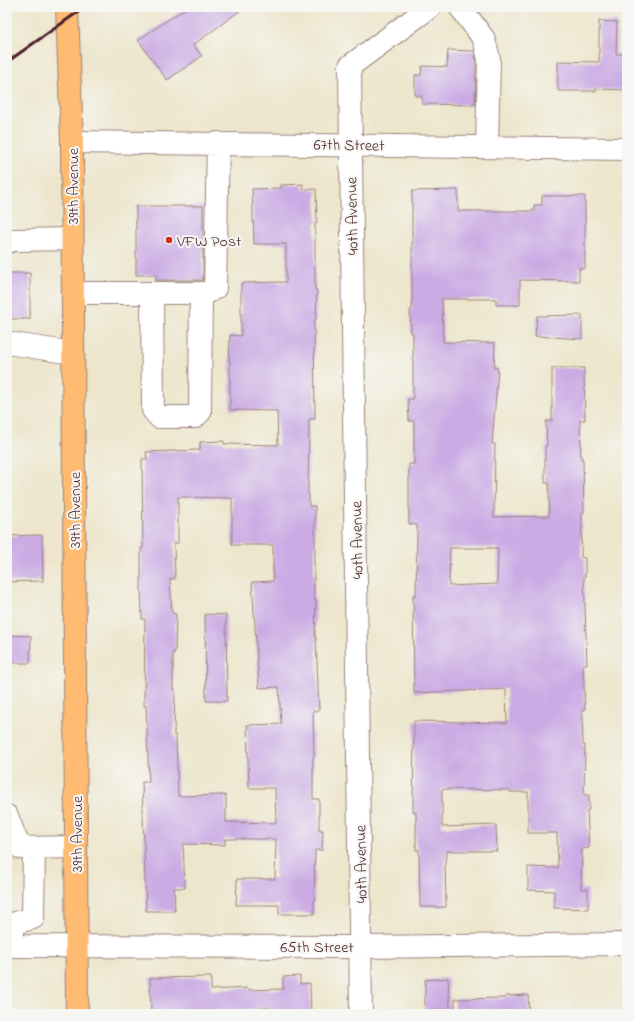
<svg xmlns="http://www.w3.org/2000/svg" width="634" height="1021" viewBox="0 0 634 1021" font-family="'Indie Flower',sans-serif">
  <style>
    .building { fill: #caabe4; fill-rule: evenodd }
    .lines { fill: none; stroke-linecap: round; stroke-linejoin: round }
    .minor-casing { stroke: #9c827c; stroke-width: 24 }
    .major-casing { stroke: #9c827c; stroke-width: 24 }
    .minor { stroke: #fff; stroke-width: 22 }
    .major { stroke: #febb71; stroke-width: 22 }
    .rail { stroke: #4a1f2b; stroke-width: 3 }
    .poi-dot { fill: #c8321e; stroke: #f6f6f2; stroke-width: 1.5 }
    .labels { text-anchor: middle; stroke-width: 4; stroke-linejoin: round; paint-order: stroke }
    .street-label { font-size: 16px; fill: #4a1f2b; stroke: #f6f6f2 }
    .poi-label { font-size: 16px; fill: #4a1f2b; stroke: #f6f6f2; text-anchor: start }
  </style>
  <rect width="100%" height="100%" fill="#f6f6f2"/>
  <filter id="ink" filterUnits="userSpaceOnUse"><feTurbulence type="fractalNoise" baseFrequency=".025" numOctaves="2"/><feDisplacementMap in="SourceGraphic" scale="8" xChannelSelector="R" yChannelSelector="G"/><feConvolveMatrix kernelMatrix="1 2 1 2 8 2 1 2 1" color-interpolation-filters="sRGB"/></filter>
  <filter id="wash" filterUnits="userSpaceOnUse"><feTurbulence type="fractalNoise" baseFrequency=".012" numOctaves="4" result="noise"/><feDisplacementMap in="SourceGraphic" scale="16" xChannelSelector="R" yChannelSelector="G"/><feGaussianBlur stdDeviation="0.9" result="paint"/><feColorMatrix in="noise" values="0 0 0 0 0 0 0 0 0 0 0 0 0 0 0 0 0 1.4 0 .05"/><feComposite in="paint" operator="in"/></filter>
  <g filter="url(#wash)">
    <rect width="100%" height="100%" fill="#ede6cc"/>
    <g id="blocks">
      <path class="building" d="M 187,7 L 245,7 L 193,45 L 202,56 L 167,80 L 138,40 Z
        M 599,21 L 617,22 L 616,54 L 627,54 L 627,90 L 596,89 L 596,91 L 558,91 L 558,61 L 599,62 Z
        M 448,50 L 474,51 L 476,60 L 475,105 L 422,104 L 422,96 L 415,96 L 415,75 L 421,75 L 422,66 L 447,67 Z
        M 303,184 L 303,190 L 316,189 L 317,223 L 315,223 L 315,290 L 317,290 L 316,320 L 314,320 L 315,419 L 309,419 L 308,494 L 309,494 L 309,506 L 315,506 L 315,556 L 314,556 L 314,600 L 316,600 L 315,637 L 316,637 L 319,711 L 313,711 L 314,757 L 313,757 L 313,799 L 319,799 L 319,830 L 323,830 L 322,850 L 315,850 L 314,914 L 279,914 L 279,905 L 236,905 L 237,879 L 275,879 L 276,839 L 225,839 L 225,845 L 183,844 L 185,888 L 174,888 L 175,911 L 146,911 L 142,782 L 149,782 L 146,706 L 144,706 L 145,619 L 142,619 L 141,588 L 141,548 L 143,548 L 142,459 L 147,459 L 146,452 L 200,450 L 200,442 L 224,441 L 224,444 L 278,445 L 277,411 L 230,410 L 230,361 L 229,361 L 230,335 L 241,336 L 241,283 L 286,282 L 286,244 L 254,244 L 252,189 L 281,188 L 281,185 ZM 178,497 L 232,498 L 232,545 L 273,545 L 273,581 L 252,582 L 259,688 L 279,687 L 281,724 L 247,725 L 249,788 L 275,788 L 276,823 L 226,822 L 226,795 L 178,796 L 176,736 L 174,736 L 175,689 L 173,689 L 173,652 L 175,652 L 176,614 L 172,613 L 170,579 L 175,579 L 174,543 L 178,543 Z
        M 458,190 L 458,211 L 534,211 L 534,205 L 542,205 L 542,196 L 585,196 L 585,268 L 579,268 L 579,281 L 520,280 L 520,305 L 496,305 L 496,299 L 442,299 L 443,342 L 495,343 L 494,368 L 498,368 L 492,444 L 495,444 L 494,517 L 549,516 L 549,483 L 545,483 L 545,446 L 547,446 L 546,421 L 552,421 L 552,368 L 584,368 L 585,420 L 580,420 L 581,459 L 583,459 L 584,513 L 582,513 L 581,557 L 585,558 L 585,577 L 584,577 L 587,664 L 583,664 L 585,710 L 582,710 L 583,745 L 585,745 L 584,795 L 589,795 L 589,810 L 587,810 L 589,848 L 582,849 L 581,889 L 588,889 L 588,909 L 554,908 L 554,891 L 528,890 L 528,867 L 558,868 L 557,833 L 528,833 L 528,792 L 510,792 L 510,790 L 442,789 L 442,827 L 496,825 L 497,851 L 447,851 L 447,858 L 445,858 L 446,907 L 420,907 L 419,850 L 416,850 L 416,812 L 413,812 L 414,721 L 507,723 L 506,689 L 414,693 L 413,595 L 416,595 L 417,533 L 417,525 L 409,524 L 409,464 L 414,464 L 414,421 L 409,421 L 408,399 L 413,399 L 413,333 L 411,333 L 410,310 L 412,310 L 412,191 ZM 450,548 L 498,548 L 497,584 L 449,586 Z
        M 136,206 L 203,206 L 203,280 L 156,280 L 156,275 L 136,275 Z
        M 7,273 L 30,273 L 30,319 L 7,319 Z
        M 582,315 L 582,339 L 535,336 L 537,316 Z
        M 42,535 L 43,581 L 7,582 L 7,536 Z
        M 205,614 L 226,615 L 227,701 L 206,701 Z
        M 7,635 L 31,636 L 30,663 L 7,663 Z
        M 300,976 L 300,984 L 310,983 L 311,1014 L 270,1014 L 270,1008 L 211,1011 L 211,1014 L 151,1014 L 150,978 L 211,977 L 211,990 L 248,988 L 249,990 L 283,989 L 283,977 Z
        M 448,978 L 450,1010 L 425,1011 L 425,980 Z
        M 528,995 L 529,1014 L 455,1014 L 455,999 L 505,998 L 505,996 Z"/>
    </g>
  </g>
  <g filter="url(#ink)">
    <use href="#blocks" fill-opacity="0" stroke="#9c827c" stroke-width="1"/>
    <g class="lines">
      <defs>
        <path id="minor" d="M 460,7 L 484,39 L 489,59 L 487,147
          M 72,142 L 627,149
          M 7,242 L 14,240 L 72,239
          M 73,293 L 207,293 L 215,288 L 218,143
          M 152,293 L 153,410 L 159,417 L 195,417 L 200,412 L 201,293
          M 7,343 L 73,353
          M 7,816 L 16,839 L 21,848 L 76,847
          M 7,946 L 361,947 L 627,944
          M 12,946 L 12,924 L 33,918 L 34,848
          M 361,1014 L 350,66 L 430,7"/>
        <path id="major" d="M 67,7 L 72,142 L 77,1014"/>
      </defs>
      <use href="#minor" class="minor-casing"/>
      <use href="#major" class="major-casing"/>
      <use href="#minor" class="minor"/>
      <use href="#major" class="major"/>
      <path class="rail" d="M 7,62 L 85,7"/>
    </g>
  </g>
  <circle class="poi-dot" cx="169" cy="240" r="4"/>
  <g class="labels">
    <g class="street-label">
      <text transform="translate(349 144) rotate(1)" y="6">67th Street</text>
      <text transform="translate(72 186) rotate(-90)" y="6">39th Avenue</text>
      <text transform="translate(351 216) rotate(-91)" y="6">40th Avenue</text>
      <text transform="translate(74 510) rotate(-90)" y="6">39th Avenue</text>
      <text transform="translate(356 540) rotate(-91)" y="6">40th Avenue</text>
      <text transform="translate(76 834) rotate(-90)" y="6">39th Avenue</text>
      <text transform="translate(360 864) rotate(-91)" y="6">40th Avenue</text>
      <text x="317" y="952">65th Street</text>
    </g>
    <g class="poi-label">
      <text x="177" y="246">VFW Post</text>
    </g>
  </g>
  <rect width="634" height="1021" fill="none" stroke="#f6f6f2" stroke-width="24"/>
</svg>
